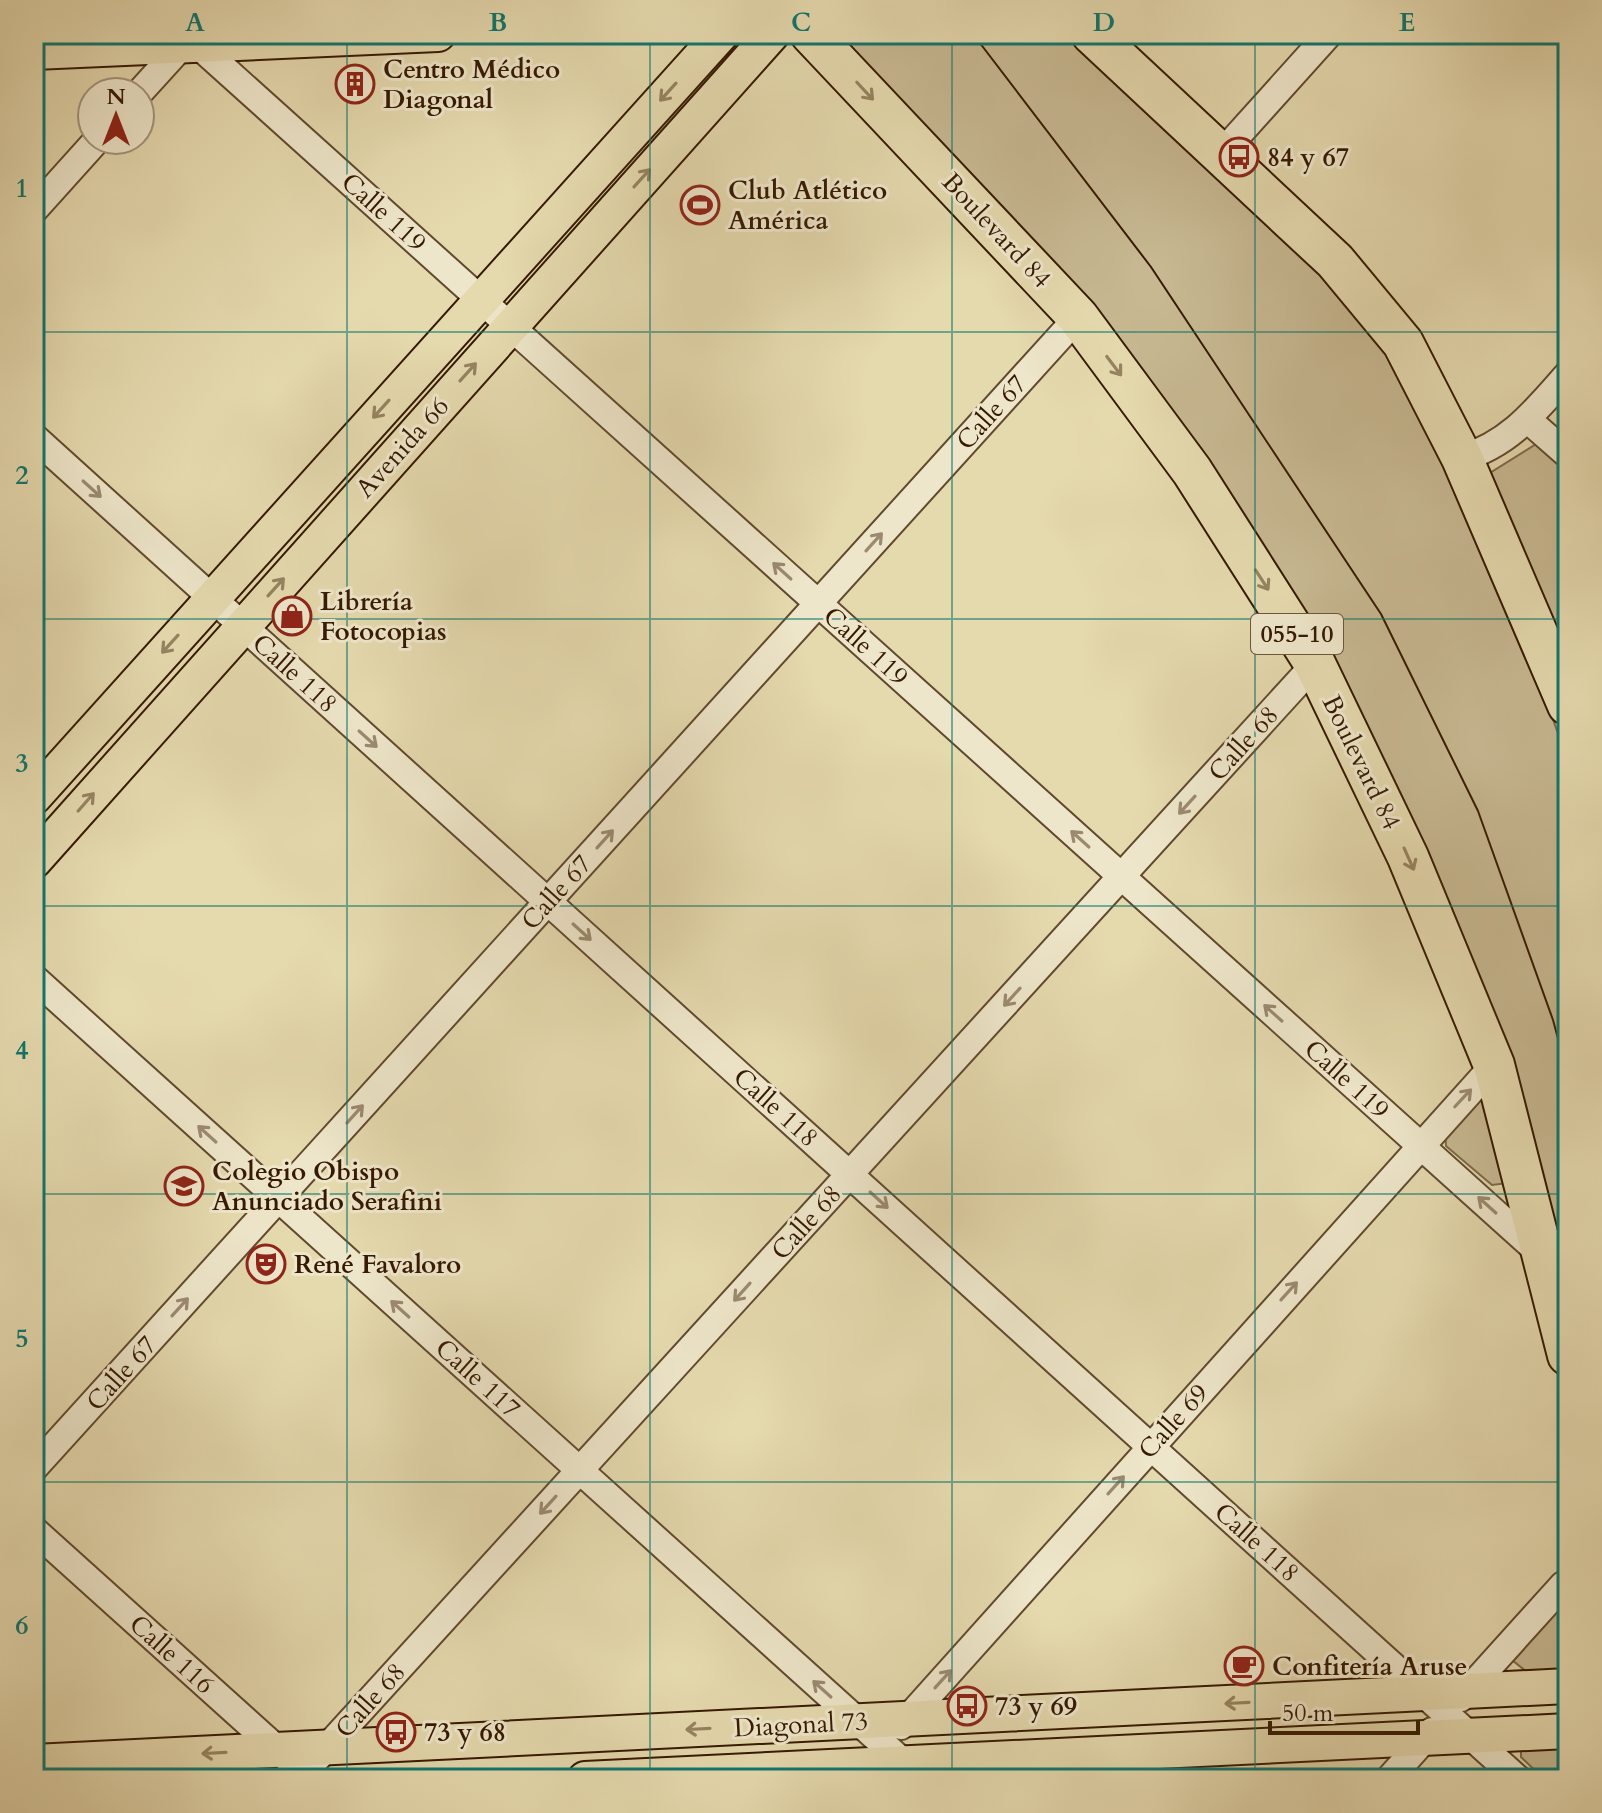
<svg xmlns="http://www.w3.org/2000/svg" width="1602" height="1813" viewBox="0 0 1602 1813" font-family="Cardo,serif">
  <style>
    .green { fill: #c7b891; stroke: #7e684a; stroke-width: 2 }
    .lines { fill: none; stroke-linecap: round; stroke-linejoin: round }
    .minor-casing { stroke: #62492d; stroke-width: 30 }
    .major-casing { stroke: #361902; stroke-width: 38 }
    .highway-casing { stroke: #361902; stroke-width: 44 }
    .minor { stroke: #eee6ca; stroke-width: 26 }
    .major { stroke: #e5d9ae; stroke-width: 34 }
    .highway { stroke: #e5d9ae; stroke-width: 40 }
    .tram { stroke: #361902; stroke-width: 2 }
    .oneway { stroke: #968361 }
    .oneway2 { stroke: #9b8a70 }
    .grid { fill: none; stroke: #0f766e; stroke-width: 2; stroke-opacity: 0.55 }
    .labels { text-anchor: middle; stroke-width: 6; stroke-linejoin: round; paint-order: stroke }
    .shield { fill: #eee6ca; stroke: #6d563e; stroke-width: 2 }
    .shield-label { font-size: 24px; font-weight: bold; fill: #361902 }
    .poi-label { font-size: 26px; font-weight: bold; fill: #361902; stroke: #eee6ca; text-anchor: start }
    .street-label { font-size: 26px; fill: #361902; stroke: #eee6ca }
    .neatline { fill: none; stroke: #0f766e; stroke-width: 3 }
    .grid-label { font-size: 26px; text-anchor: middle; font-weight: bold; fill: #0f766e }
  </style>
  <rect width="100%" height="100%" fill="#e5d9ae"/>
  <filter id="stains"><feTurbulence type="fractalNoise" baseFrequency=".0025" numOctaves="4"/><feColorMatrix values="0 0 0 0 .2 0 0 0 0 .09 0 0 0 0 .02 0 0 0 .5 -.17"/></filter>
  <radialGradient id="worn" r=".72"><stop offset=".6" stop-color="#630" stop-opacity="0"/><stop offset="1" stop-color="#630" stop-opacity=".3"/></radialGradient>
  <path class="green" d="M 839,34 L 1068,34 L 1325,275 L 1392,355 L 1459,496 L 1547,703 L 1568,761 L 1568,1290 L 1466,961 L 1103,319 Z
    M 1541,441 L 1568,465 L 1568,685 L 1482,478 Z
    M 1482,1088 L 1508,1183 L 1492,1185 L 1446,1146 L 1445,1128 Z
    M 1568,1592 L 1568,1674 L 1532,1676 L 1512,1660 Z
    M 1568,1737 L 1568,1779 L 1544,1779 L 1521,1757 L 1521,1747 Z"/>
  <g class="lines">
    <defs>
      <path id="minor" d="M 189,37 L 1542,1255
        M 140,92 L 190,37
        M 1221,154 L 1329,34
        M 34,210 L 97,140
        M 1527,419 L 1568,455
        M 34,437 L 1518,1779
        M 1462,458 C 1510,444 1536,410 1568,374
        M 34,978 L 913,1771
        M 34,1468 L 1078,317
        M 34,1530 L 287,1758
        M 1461,1698 L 1563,1585
        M 901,1726 L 1494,1065
        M 298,1779 L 1315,664
        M 1389,1779 L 1432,1731"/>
      <path id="major" d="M 34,52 L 438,34
        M 34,797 L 721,34
        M 34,861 L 772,34
        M 34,1762 L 1568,1686
        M 585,1779 L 1568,1731"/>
      <path id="highway" d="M 811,34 L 1078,317 L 1192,471 L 1315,664 L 1408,857 L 1494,1065 L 1568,1355
        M 1092,34 L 1335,261 L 1403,343 L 1462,458 L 1568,705"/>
    </defs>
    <use href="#minor" class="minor-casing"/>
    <use href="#major" class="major-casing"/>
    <use href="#highway" class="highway-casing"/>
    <use href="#minor" class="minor"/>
    <use href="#major" class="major"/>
    <use href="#highway" class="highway"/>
    <path class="tram" d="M 973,34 L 1151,267 L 1381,614 L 1478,811 L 1553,1020 L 1568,1076"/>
  </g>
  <defs><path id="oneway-shaft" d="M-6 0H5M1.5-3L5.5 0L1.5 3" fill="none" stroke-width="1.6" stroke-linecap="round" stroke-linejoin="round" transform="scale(2)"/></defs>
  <g class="oneway">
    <use href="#oneway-shaft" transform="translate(865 91) rotate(47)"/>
    <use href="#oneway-shaft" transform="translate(668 92) rotate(132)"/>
    <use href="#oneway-shaft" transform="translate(642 178) rotate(-48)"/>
    <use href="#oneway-shaft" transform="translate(1114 366) rotate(53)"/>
    <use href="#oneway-shaft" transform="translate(468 372) rotate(-48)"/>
    <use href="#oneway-shaft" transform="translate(381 409) rotate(132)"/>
    <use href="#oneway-shaft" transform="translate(1262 580) rotate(57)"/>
    <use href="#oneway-shaft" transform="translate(276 587) rotate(-48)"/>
    <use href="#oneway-shaft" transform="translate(170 644) rotate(132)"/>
    <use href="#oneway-shaft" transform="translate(86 802) rotate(-49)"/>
    <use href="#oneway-shaft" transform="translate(1409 859) rotate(66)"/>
    <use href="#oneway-shaft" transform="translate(1237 1703) rotate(177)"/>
    <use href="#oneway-shaft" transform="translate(698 1729) rotate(177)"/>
    <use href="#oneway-shaft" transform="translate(214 1753) rotate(177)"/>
  </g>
  <g class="oneway2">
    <use href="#oneway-shaft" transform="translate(92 489) rotate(42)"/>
    <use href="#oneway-shaft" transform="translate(874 542) rotate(-48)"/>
    <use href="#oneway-shaft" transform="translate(782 571) rotate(-138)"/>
    <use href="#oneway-shaft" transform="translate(368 739) rotate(42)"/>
    <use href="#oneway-shaft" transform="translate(1187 805) rotate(132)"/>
    <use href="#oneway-shaft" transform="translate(605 839) rotate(-48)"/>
    <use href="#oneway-shaft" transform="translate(1080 839) rotate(-138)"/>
    <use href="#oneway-shaft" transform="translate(582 932) rotate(42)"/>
    <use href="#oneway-shaft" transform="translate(1012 997) rotate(132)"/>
    <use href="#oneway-shaft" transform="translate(1273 1013) rotate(-138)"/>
    <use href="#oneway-shaft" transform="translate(1463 1098) rotate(-47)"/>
    <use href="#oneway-shaft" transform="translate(355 1114) rotate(-48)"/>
    <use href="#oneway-shaft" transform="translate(207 1134) rotate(-138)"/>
    <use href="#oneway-shaft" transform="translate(879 1200) rotate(42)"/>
    <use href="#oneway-shaft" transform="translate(1487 1205) rotate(-138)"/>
    <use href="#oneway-shaft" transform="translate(1289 1291) rotate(-48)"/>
    <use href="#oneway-shaft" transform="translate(742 1292) rotate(132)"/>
    <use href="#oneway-shaft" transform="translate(180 1307) rotate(-48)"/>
    <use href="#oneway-shaft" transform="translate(400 1309) rotate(-138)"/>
    <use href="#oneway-shaft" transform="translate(1116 1485) rotate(-48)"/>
    <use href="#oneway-shaft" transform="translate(548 1505) rotate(132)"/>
    <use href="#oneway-shaft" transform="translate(943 1679) rotate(-48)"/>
    <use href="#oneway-shaft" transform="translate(822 1689) rotate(-138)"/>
  </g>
  <path class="grid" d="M 347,34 L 347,1779M 650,34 L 650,1779M 952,34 L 952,1779M 1255,34 L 1255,1779M 34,332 L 1568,332M 34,619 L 1568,619M 34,906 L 1568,906M 34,1194 L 1568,1194M 34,1482 L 1568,1482"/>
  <defs>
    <symbol id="building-ring" viewBox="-11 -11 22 22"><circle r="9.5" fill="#eee6ca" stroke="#8f2418" stroke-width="1.5"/><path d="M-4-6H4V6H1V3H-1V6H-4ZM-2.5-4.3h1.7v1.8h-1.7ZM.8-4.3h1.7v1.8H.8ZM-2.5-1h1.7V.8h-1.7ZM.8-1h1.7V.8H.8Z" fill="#8f2418"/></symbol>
    <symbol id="bus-ring" viewBox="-11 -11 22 22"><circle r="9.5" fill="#eee6ca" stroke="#8f2418" stroke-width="1.5"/><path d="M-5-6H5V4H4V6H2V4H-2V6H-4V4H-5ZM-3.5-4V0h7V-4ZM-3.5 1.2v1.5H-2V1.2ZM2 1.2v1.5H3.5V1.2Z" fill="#8f2418"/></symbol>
    <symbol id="stadium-ring" viewBox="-11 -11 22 22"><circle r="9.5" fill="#eee6ca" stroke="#8f2418" stroke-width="1.5"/><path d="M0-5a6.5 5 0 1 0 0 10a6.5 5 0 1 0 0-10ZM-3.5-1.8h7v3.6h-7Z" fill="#8f2418"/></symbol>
    <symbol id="shop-ring" viewBox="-11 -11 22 22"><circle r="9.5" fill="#eee6ca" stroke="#8f2418" stroke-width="1.5"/><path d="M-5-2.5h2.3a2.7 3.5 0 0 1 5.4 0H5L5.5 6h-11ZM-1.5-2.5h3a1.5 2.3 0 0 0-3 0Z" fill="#8f2418"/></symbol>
    <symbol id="school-ring" viewBox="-11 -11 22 22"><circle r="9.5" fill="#eee6ca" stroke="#8f2418" stroke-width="1.5"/><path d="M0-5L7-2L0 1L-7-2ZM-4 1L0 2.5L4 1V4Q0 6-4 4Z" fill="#8f2418"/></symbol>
    <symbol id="theatre-ring" viewBox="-11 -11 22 22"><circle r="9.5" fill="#eee6ca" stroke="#8f2418" stroke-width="1.5"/><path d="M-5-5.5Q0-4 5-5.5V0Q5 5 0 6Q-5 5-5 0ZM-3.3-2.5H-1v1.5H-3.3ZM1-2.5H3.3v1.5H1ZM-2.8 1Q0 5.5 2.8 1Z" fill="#8f2418"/></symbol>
    <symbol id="cafe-ring" viewBox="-11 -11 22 22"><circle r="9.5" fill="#eee6ca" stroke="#8f2418" stroke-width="1.5"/><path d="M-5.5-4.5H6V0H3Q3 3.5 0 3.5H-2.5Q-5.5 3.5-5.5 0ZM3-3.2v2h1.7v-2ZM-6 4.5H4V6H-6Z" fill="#8f2418"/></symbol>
  </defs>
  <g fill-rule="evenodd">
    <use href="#building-ring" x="333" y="62" width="44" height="44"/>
    <use href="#bus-ring" x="1217" y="135" width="44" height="44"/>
    <use href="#stadium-ring" x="678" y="183" width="44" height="44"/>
    <use href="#shop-ring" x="270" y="594" width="44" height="44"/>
    <use href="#school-ring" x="162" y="1164" width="44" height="44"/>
    <use href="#theatre-ring" x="244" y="1242" width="44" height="44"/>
    <use href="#cafe-ring" x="1222" y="1644" width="44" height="44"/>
    <use href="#bus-ring" x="945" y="1684" width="44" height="44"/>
    <use href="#bus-ring" x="374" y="1710" width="44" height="44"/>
  </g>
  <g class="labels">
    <rect class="shield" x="1251" y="614" width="92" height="40" rx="6"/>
    <g class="shield-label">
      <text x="1297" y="642">055-10</text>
    </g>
    <g class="poi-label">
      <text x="383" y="78">Centro Médico<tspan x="383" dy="30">Diagonal</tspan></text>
      <text x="1267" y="166">84 y 67</text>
      <text x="728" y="199">Club Atlético<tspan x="728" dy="30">América</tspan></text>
      <text x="320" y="610">Librería<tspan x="320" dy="30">Fotocopias</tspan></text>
      <text x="212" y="1180">Colegio Obispo<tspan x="212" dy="30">Anunciado Serafini</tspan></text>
      <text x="294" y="1273">René Favaloro</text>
      <text x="1272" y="1675">Confitería Aruse</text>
      <text x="995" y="1715">73 y 69</text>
      <text x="424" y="1741">73 y 68</text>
    </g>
    <g class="street-label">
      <text transform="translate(384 212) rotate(42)" y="9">Calle 119</text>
      <text transform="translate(997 230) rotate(47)" y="9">Boulevard 84</text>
      <text transform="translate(991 412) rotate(-48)" y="9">Calle 67</text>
      <text transform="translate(402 447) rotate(-48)" y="9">Avenida 66</text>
      <text transform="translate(866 646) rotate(42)" y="9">Calle 119</text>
      <text transform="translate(295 673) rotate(42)" y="9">Calle 118</text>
      <text transform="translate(1243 743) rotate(-48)" y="9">Calle 68</text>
      <text transform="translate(1362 762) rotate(64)" y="9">Boulevard 84</text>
      <text transform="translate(556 892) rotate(-48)" y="9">Calle 67</text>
      <text transform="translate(1347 1079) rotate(42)" y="9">Calle 119</text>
      <text transform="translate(776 1107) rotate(42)" y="9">Calle 118</text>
      <text transform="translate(806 1222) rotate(-48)" y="9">Calle 68</text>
      <text transform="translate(121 1373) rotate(-48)" y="9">Calle 67</text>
      <text transform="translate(478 1378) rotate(42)" y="9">Calle 117</text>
      <text transform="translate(1173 1421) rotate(-48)" y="9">Calle 69</text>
      <text transform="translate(1257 1542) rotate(42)" y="9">Calle 118</text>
      <text transform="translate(172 1654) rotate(42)" y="9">Calle 116</text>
      <text transform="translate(370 1700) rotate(-48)" y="9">Calle 68</text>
      <text transform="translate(801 1724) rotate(-3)" y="9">Diagonal 73</text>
    </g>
  </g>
  <rect width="1602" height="1813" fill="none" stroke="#e5d9ae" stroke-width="88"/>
  <g transform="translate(116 116)"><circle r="38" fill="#eee6ca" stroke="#a4947a" stroke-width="2"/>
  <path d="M0-6L14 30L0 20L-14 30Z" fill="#8f2418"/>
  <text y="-12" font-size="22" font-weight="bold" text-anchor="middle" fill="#361902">N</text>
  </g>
  <path d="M1270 1721v12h148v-12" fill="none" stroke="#361902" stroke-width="4"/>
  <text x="1282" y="1721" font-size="24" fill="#361902" stroke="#eee6ca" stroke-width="6" paint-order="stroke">50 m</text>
  <rect x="44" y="44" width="1514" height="1725" class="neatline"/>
  <g class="grid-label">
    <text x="195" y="31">A</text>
    <text x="498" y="31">B</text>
    <text x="801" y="31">C</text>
    <text x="1104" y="31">D</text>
    <text x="1407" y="31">E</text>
    <text x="22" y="197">1</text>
    <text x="22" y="484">2</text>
    <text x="22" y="772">3</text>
    <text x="22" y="1059">4</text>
    <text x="22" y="1347">5</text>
    <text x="22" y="1634">6</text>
  </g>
  <rect width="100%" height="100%" filter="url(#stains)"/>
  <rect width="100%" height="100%" fill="url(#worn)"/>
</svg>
